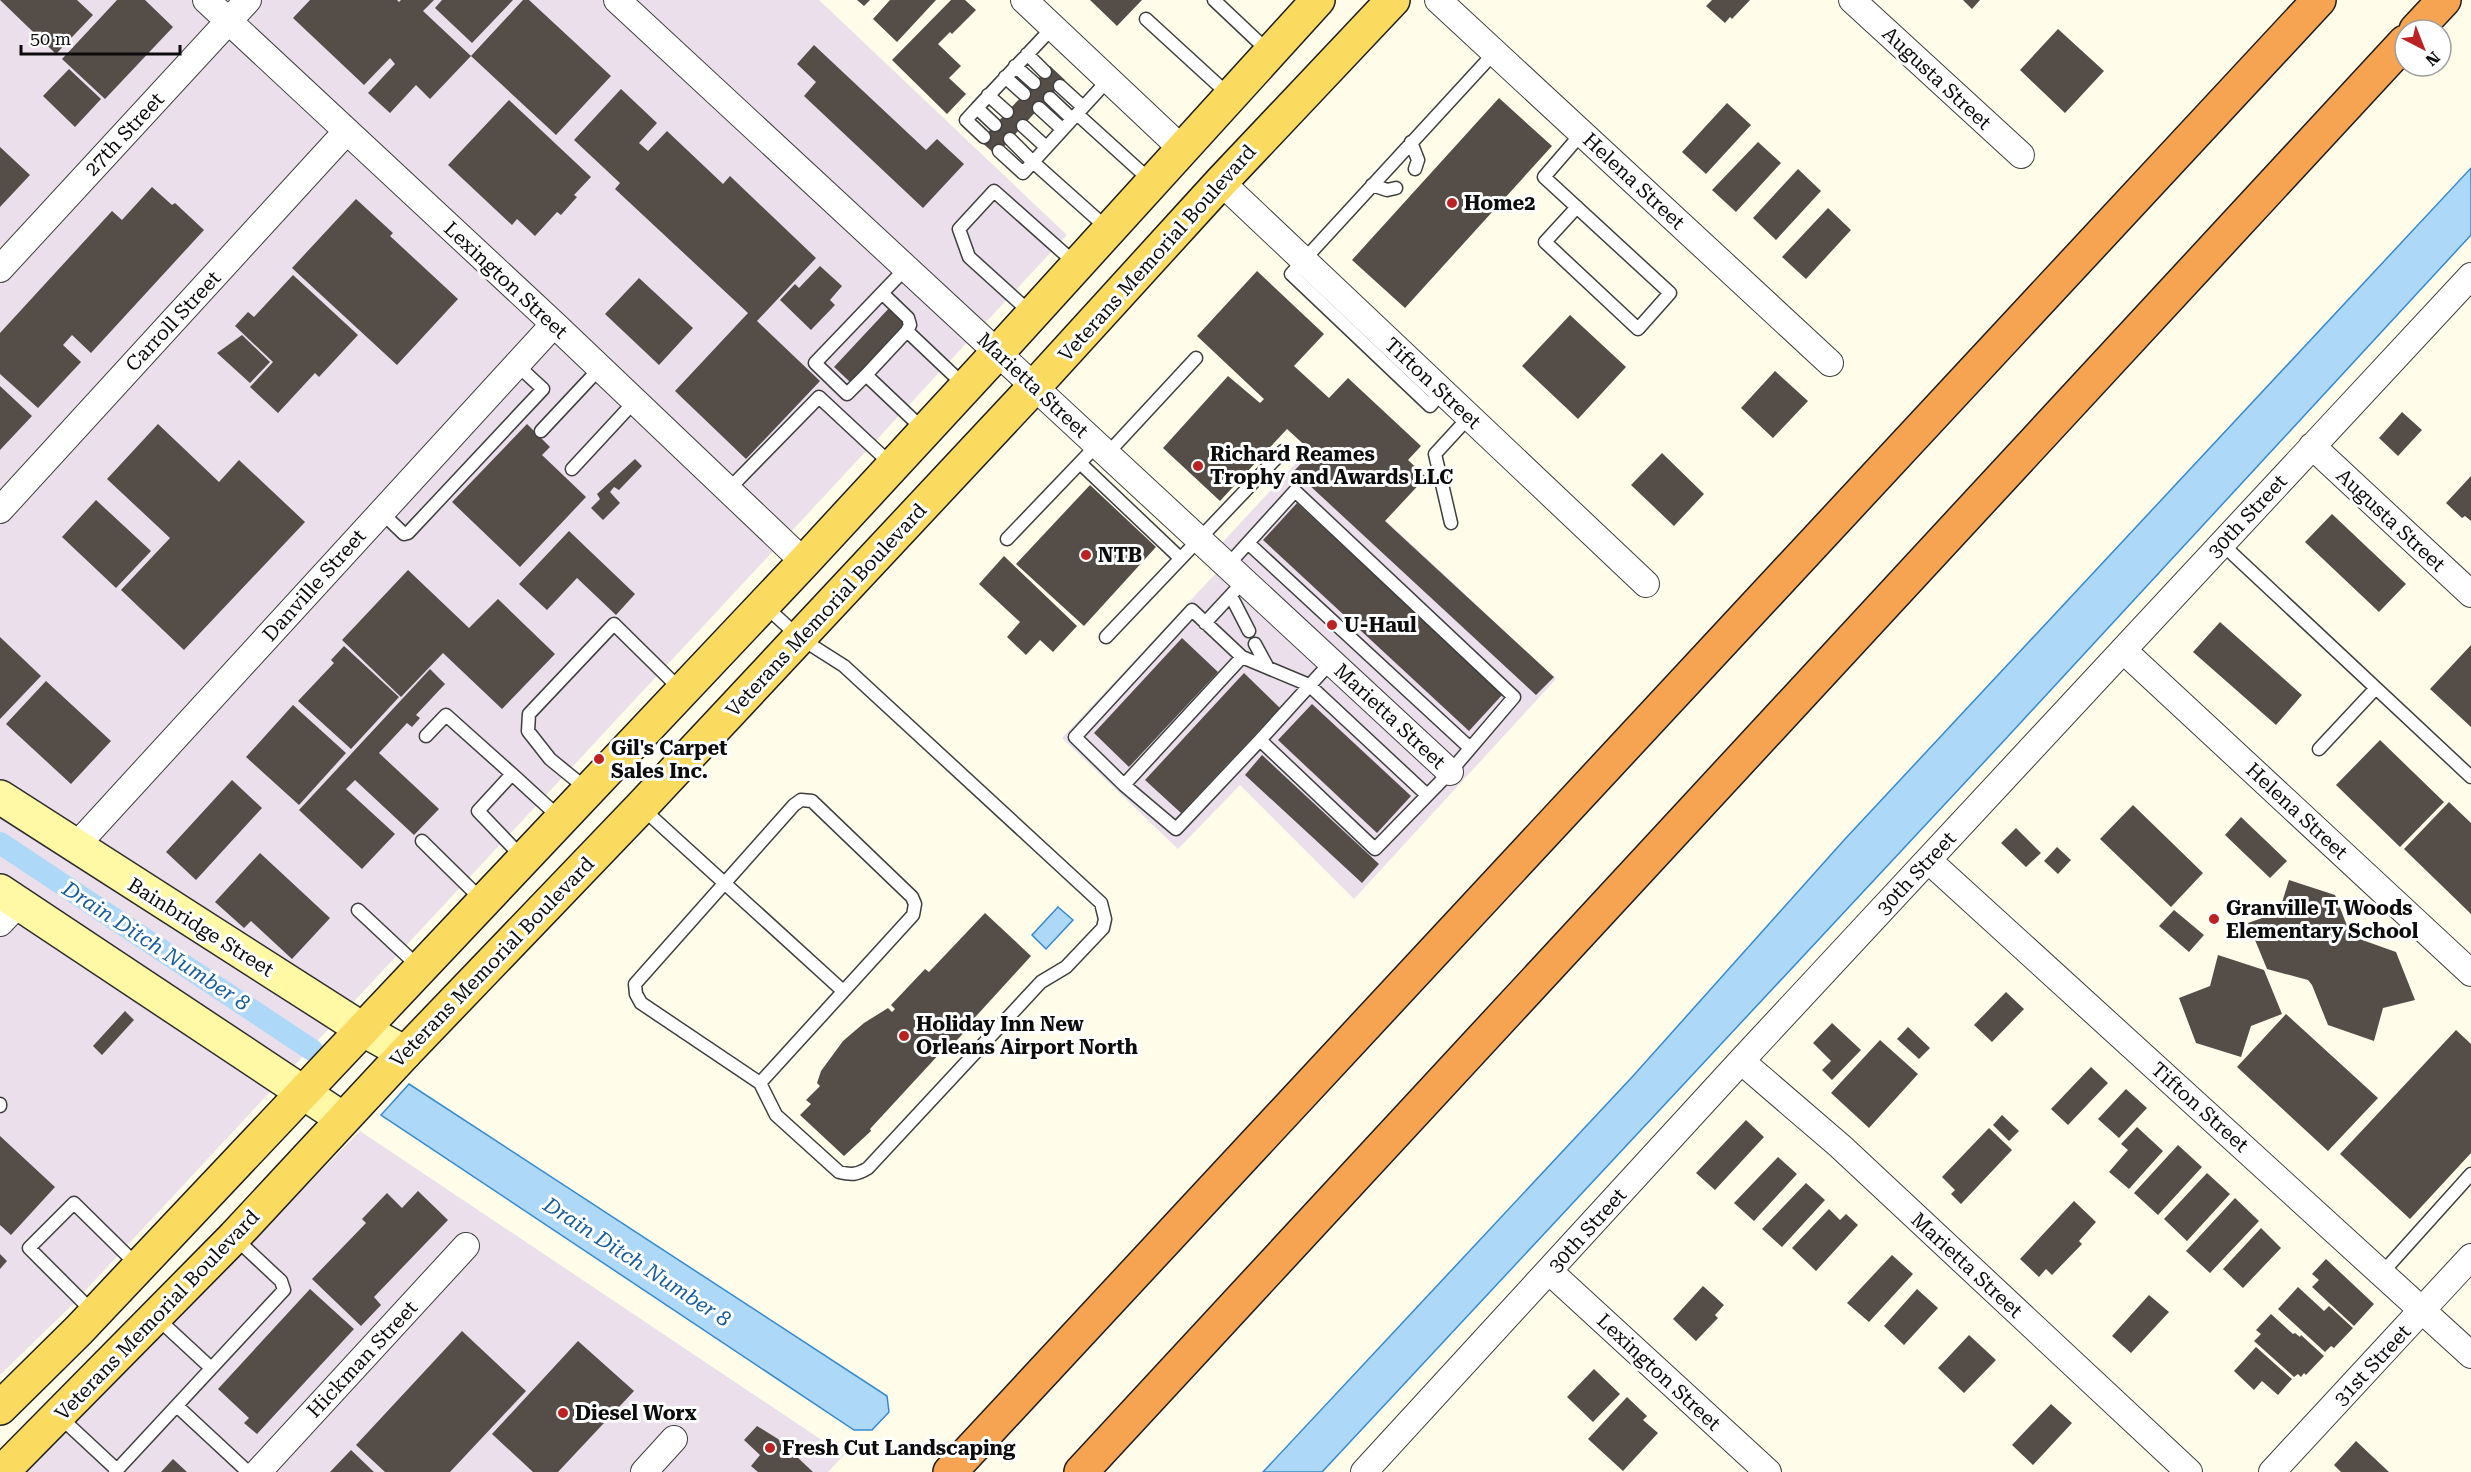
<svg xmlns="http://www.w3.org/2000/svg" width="2471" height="1472" viewBox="0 0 2471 1472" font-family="'Roboto Serif',serif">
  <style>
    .industrial { fill: #eadfeb }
    .water { fill: #aed8f7; stroke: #348acf; stroke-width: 1.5 }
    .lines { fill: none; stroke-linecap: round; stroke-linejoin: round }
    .canal { stroke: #aed8f7; stroke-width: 22 }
    .building { fill: #544d48 }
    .lane-casing { stroke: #3f3f3f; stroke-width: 15 }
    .street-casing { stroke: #3f3f3f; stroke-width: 28 }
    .secondary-casing { stroke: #2e2e2e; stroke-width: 36 }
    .primary-casing { stroke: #1d1d1d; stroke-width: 36 }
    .highway-casing { stroke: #1d1d1d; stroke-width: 36 }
    .lane { stroke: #fff; stroke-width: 12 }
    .street { stroke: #fff; stroke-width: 26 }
    .secondary { stroke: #fff9a5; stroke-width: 33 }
    .primary { stroke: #fadb5f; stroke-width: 33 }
    .highway { stroke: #f6a451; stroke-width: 33 }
    .poi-dot { fill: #bd2223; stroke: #fff; stroke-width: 2 }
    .labels { text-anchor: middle; stroke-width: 6; stroke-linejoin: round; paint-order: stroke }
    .street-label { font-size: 20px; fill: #0c0c0c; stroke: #fff }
    .poi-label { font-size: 20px; font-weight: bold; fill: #0c0c0c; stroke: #fff; text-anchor: start }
    .water-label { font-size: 21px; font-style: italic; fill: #145c9e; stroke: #fff }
  </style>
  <rect width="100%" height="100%" fill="#fffcea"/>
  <path class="industrial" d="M 0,0 L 819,0 L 1067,235 L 69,1308 L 0,1375 Z
    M 1309,449 L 1556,679 L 1354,899 L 1240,785 L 1178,849 L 1062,738 L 1232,556 L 1220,545 Z
    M 360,1131 L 844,1455 L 828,1472 L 26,1472 Z"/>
  <path class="water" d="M 2471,168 L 2471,235 L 2000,745 L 1322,1472 L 1263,1472 L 1633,1076 L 1845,839 Z
    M 1058,907 L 1073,920 L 1046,949 L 1032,935 Z
    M 409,1084 L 887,1396 L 889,1412 L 872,1430 L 854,1430 L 381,1115 Z"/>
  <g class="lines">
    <path class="canal" d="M 0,843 L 312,1050"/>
  </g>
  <path class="building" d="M 0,0 L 77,0 L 93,15 L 56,54 Z
    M 117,0 L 145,0 L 173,27 L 105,99 L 62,59 Z
    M 310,0 L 397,0 L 399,2 L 401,0 L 434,0 L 423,11 L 471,56 L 430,99 L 416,85 L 390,113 L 368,93 L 395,64 L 390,58 L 364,85 L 293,18 Z
    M 442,0 L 513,0 L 472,43 L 435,8 Z
    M 523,0 L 529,0 L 611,76 L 556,135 L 471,56 Z
    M 857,0 L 870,0 L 864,6 Z
    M 890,0 L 936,0 L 897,42 L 873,19 Z
    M 951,0 L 965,0 L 976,10 L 952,34 L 950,32 L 938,44 L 961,66 L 949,78 L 966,94 L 947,114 L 892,60 Z
    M 1090,0 L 1142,0 L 1117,26 Z
    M 1712,0 L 1750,0 L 1732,19 L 1730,17 L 1725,23 L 1706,6 Z
    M 1963,0 L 1980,0 L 1972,9 Z
    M 2058,29 L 2104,71 L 2065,113 L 2020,70 Z
    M 814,45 L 926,150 L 937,139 L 964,164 L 923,208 L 804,96 L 816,82 L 797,64 Z
    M 1050,66 L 1065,80 L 996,155 L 980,141 Z
    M 69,69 L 101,99 L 75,127 L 43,96 Z
    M 621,89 L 657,123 L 639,143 L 648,151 L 667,131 L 723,184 L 730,176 L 816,258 L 757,321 L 820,381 L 746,459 L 675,391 L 748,313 L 615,189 L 620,183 L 574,140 Z
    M 1499,98 L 1552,146 L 1405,308 L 1352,260 Z
    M 509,100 L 591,177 L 574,195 L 577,197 L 561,215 L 557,212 L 535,236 L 517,219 L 512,225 L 448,165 Z
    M 1727,103 L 1751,125 L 1706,174 L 1682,152 Z
    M 1758,142 L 1781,163 L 1736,212 L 1712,190 Z
    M 0,147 L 30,175 L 0,207 Z
    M 1798,169 L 1821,191 L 1776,240 L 1753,218 Z
    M 152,187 L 172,205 L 175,203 L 204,230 L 91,353 L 72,335 L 63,345 L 81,362 L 38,408 L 0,374 L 0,333 L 112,211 L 122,220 Z
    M 356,199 L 393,233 L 390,236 L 458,299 L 397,365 L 292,268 Z
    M 1828,208 L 1851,230 L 1806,279 L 1782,257 Z
    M 820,266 L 842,286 L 830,300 L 835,305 L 811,330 L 780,300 L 795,284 L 799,288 Z
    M 1257,271 L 1324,334 L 1294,366 L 1329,398 L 1348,378 L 1421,446 L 1408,460 L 1426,477 L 1385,521 L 1554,677 L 1536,695 L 1294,471 L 1312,452 L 1287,429 L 1220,501 L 1163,448 L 1228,376 L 1260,403 L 1264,399 L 1197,336 Z
    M 293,275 L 358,335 L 319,377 L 315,373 L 278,413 L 250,387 L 273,362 L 235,326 L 248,312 L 254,317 Z
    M 639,278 L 693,328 L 659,365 L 605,314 Z
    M 891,306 L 907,321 L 850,382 L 834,367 Z
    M 1570,315 L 1626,367 L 1578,419 L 1522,366 Z
    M 242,335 L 270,362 L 250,383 L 217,353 Z
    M 1775,371 L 1808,401 L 1773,438 L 1741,408 Z
    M 0,386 L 32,416 L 0,450 Z
    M 2402,412 L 2422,430 L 2398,456 L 2379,438 Z
    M 158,424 L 219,482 L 239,460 L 305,522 L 184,650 L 121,590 L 170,538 L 107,479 Z
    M 527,424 L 550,447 L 542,455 L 586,497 L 520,567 L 452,502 Z
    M 1662,453 L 1704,494 L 1674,526 L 1631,485 Z
    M 635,459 L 642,466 L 619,490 L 614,487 L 610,492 L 620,503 L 603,520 L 591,508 L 600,499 L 597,494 Z
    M 2471,476 L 2471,521 L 2465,516 L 2462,518 L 2446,503 Z
    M 1090,485 L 1156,547 L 1084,626 L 1016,564 Z
    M 96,500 L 151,551 L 116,588 L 62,537 Z
    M 1297,503 L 1503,694 L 1469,731 L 1263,540 Z
    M 2332,514 L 2406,584 L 2379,612 L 2305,542 Z
    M 569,531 L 635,594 L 616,615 L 577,578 L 547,610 L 519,584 Z
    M 1004,556 L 1077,626 L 1053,652 L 1040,640 L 1026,655 L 1007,637 L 1020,622 L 979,584 Z
    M 408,570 L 469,628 L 498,599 L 555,654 L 502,709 L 443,653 L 401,697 L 342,640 Z
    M 2220,622 L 2302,695 L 2276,725 L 2193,652 Z
    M 0,637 L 41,676 L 0,719 Z
    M 1182,638 L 1218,672 L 1129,767 L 1094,733 Z
    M 2471,645 L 2471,727 L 2430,689 Z
    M 344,646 L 399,697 L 351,749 L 298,701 L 334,663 L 331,660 Z
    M 430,669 L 445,684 L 416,715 L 420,718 L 412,727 L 407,723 L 379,753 L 439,809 L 414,835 L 355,780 L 346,789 L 395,834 L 362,869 L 299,810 Z
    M 1244,673 L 1280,708 L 1181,813 L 1145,780 Z
    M 46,681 L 111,741 L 71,784 L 6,724 Z
    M 1312,704 L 1411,796 L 1377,833 L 1278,740 Z
    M 293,705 L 346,753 L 299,805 L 246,757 Z
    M 2380,740 L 2444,802 L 2400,847 L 2336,785 Z
    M 1262,755 L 1379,864 L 1362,883 L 1245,775 Z
    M 232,780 L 262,808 L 196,880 L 166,852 Z
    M 2449,802 L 2471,823 L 2471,914 L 2404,849 Z
    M 2133,805 L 2203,873 L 2171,907 L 2100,839 Z
    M 2241,817 L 2287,861 L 2270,878 L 2225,835 Z
    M 2016,828 L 2041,853 L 2026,867 L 2001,843 Z
    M 2057,847 L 2071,860 L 2058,874 L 2044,861 Z
    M 260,853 L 330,918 L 292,959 L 251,921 L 244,928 L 215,902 Z
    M 2289,880 L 2335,895 L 2351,936 L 2396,952 L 2415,1000 L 2383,1008 L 2374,1041 L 2328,1025 L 2312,985 L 2308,980 L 2267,969 L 2248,923 L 2279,912 Z
    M 2174,910 L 2204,935 L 2189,952 L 2159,926 Z
    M 985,913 L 1031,956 L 968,1025 L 970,1026 L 944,1054 L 942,1051 L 870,1129 L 871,1131 L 844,1156 L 800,1115 L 811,1104 L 806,1100 L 820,1086 L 817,1083 L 821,1071 L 843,1041 L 864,1023 L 888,1008 L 892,1012 L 895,1009 L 891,1005 L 925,969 L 929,972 Z
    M 2218,955 L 2264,970 L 2282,1014 L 2251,1026 L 2241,1057 L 2196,1043 L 2179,998 L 2210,986 Z
    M 2006,992 L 2024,1009 L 1992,1042 L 1974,1025 Z
    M 125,1011 L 134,1020 L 102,1055 L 93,1046 Z
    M 2286,1014 L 2378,1098 L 2328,1151 L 2237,1067 Z
    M 1832,1023 L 1861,1050 L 1832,1080 L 1822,1070 L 1831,1061 L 1813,1043 Z
    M 1908,1027 L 1930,1048 L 1919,1059 L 1897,1039 Z
    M 2456,1030 L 2471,1044 L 2471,1153 L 2410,1219 L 2340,1154 Z
    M 1880,1040 L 1918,1074 L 1869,1128 L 1831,1093 Z
    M 2091,1067 L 2108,1083 L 2068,1125 L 2051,1109 Z
    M 2126,1089 L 2147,1108 L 2119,1138 L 2098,1119 Z
    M 2002,1115 L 2019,1131 L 2009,1141 L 1993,1125 Z
    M 1746,1120 L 1764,1137 L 1715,1190 L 1696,1173 Z
    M 2137,1127 L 2163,1151 L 2129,1189 L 2109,1172 L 2128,1150 L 2121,1144 Z
    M 1989,1128 L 2012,1150 L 1961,1204 L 1951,1194 L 1955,1190 L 1942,1177 Z
    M 0,1136 L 55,1187 L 11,1235 L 0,1225 Z
    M 2178,1145 L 2202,1167 L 2158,1215 L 2134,1193 Z
    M 1778,1157 L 1797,1174 L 1754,1221 L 1734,1203 Z
    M 2207,1173 L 2230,1194 L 2187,1241 L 2164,1219 Z
    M 1806,1183 L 1825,1200 L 1782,1247 L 1762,1229 Z
    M 418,1191 L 448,1220 L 374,1297 L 381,1305 L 361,1326 L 312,1279 L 366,1223 L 362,1219 L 387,1193 L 402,1208 Z
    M 2235,1198 L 2259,1221 L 2210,1273 L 2186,1251 Z
    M 2074,1201 L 2096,1222 L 2079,1241 L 2082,1244 L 2052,1275 L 2046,1269 L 2039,1277 L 2020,1259 Z
    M 1829,1209 L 1840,1220 L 1846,1214 L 1858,1225 L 1816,1271 L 1792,1248 Z
    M 2261,1228 L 2281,1248 L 2243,1288 L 2223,1269 Z
    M 0,1254 L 7,1261 L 0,1269 Z
    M 1892,1255 L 1913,1274 L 1869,1322 L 1847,1303 Z
    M 2326,1259 L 2374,1304 L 2354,1326 L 2312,1287 L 2319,1280 L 2312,1274 Z
    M 1703,1286 L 1724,1305 L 1715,1315 L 1718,1318 L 1696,1341 L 1673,1319 Z
    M 2298,1287 L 2324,1311 L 2329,1306 L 2353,1328 L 2334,1348 L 2331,1346 L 2325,1352 L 2278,1309 Z
    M 310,1289 L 354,1329 L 257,1434 L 244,1423 L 249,1418 L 218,1389 Z
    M 1917,1289 L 1938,1308 L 1904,1345 L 1884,1326 Z
    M 2149,1295 L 2169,1312 L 2131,1353 L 2112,1336 Z
    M 2271,1314 L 2293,1334 L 2295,1333 L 2300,1337 L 2301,1335 L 2324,1356 L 2306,1375 L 2304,1373 L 2301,1377 L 2298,1374 L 2294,1377 L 2254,1341 L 2261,1334 L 2256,1330 Z
    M 462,1331 L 526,1391 L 450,1472 L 385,1472 L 356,1445 Z
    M 1969,1335 L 1996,1360 L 1964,1393 L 1938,1368 Z
    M 578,1341 L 634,1391 L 558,1472 L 533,1472 L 492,1434 Z
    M 2256,1347 L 2292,1379 L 2278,1395 L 2262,1381 L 2254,1390 L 2234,1371 Z
    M 1594,1369 L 1620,1394 L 1593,1422 L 1567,1397 Z
    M 1627,1397 L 1647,1416 L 1643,1420 L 1658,1433 L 1623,1471 L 1588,1439 Z
    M 2051,1404 L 2072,1423 L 2033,1465 L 2012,1445 Z
    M 757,1426 L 778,1439 L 813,1472 L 758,1472 L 751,1466 L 760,1455 L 744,1440 Z
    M 2356,1441 L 2389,1472 L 2341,1472 L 2334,1465 Z
    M 351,1450 L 374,1472 L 330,1472 Z
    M 173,1459 L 187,1472 L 161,1472 Z"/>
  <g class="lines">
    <defs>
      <path id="lane" d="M 1214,0 L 1269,52
        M 1146,19 L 1229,95
        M 1027,54 L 1045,72
        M 1015,66 L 1034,83
        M 1005,77 L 1024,94
        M 1108,80 L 1033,162 L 1108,229
        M 1060,86 L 1083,107
        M 988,95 L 1007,112
        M 1050,98 L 1072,119
        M 977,108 L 966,120 L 984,137
        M 1039,108 L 1062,129
        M 1077,114 L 1151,181
        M 995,125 L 977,108 L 1053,27
        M 1023,126 L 1046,147
        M 1411,142 L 1418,160 L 1415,169
        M 999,151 L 1023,173 L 1033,162 L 1010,139
        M 1372,185 L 1387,190 L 1396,188
        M 1577,207 L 1545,242 L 1638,329 L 1670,293 L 1544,177 L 1582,133
        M 1032,314 L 969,257 L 959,229 L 994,191 L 1076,264
        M 907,331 L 910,325 L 908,318 L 882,293 L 907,267
        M 866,375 L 847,394 L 815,363 L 882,293
        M 1442,392 L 1430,406 L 1291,274 L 1495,52
        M 924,430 L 866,375 L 907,331 L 965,386
        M 541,431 L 600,368
        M 1107,454 L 1196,358
        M 1080,463 L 1180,558
        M 572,469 L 635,401
        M 728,490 L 819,397 L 892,465
        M 381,512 L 404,534 L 408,533 L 543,389 L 516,364
        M 1451,523 L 1435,454 L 1469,417
        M 1007,539 L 1097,445
        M 1248,543 L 1470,748
        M 2222,544 L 2471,777
        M 1227,566 L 1295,491 L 1514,697 L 1450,772 L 1375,849 L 1260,740 L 1331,662
        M 1231,596 L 1249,631
        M 1205,623 L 1244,581
        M 1106,637 L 1283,451
        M 1255,644 L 1268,668
        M 1242,657 L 1192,610 L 1075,737 L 1124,785 L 1242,657 L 1309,685 L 1427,795
        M 426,736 L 446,715 L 512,774
        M 2319,749 L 2376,688
        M 1124,785 L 1176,829 L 1260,740
        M 588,790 L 550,759 L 528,731 L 529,714 L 614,624 L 681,690
        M 642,808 L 843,991
        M 422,841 L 482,900
        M 523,858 L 478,811 L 512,774 L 560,818
        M 358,910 L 419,967
        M 760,1083 L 913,915 L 915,904 L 912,897 L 812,801 L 801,800 L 794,805 L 635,984 L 636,994 L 641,1003 L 760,1083 L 776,1115 L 839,1172 C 851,1175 857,1175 868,1168 L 1041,982 L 1066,967 L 1103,928 L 1105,919 L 1101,903 L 844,666 L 800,638 L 764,605
        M 0,1104 L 0,1106
        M 2382,1273 L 2471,1174
        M 93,1312 L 29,1248 L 74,1203 L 138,1266
        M 157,1318 L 211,1368
        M 177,1406 L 248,1472
        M 59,1416 L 117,1470
        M 115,1472 L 284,1290 L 281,1281 L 235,1238"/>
      <path id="street" d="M 206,0 L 554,324 L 804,562
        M 617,0 L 1450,772
        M 1024,0 L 1182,149
        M 1438,0 L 1830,363
        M 1852,0 L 2021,155
        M 1221,182 L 1646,584
        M 0,269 L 248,0
        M 2312,446 L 2471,594
        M 0,510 L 346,132
        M 2123,650 L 2471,973
        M 75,847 L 554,324
        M 1928,860 L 2471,1355
        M 0,923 L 19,903
        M 1741,1061 L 1840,1146 L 2189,1472
        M 1549,1271 L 1768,1472
        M 258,1472 L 466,1246
        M 644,1472 L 674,1439
        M 1364,1472 L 1741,1061 L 2471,276
        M 2272,1472 L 2471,1257"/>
      <path id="secondary" d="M 0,797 L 362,1029 L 405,1053
        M 0,891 L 343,1119"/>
      <path id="primary" d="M 0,1408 L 79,1330 L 804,562 L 998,352 L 1318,0
        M 2,1472 L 234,1237 L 405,1053 L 641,807 L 1034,387 L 1221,182 L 1393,0"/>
      <path id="highway" d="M 2416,30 L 2444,0
        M 950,1472 L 2319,0
        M 1081,1472 L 2405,42"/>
    </defs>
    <use href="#lane" class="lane-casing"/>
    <use href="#street" class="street-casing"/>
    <use href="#secondary" class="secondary-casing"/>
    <use href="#primary" class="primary-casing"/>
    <use href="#highway" class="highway-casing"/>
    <use href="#lane" class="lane"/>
    <use href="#street" class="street"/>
    <use href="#secondary" class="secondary"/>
    <use href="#primary" class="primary"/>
    <use href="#highway" class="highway"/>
  </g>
  <g class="poi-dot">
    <circle cx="1452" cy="203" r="6"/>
    <circle cx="1198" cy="466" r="6"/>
    <circle cx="1086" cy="555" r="6"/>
    <circle cx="1332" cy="625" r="6"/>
    <circle cx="599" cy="759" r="6"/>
    <circle cx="2214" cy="919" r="6"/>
    <circle cx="904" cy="1036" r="6"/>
    <circle cx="563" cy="1413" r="6"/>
    <circle cx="770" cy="1448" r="6"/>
  </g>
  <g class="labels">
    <g class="street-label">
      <text transform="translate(1937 78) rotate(43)" y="7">Augusta Street</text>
      <text transform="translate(124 134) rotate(-47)" y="7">27th Street</text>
      <text transform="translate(1634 181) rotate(43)" y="7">Helena Street</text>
      <text transform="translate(1157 253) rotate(-48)" y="7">Veterans Memorial Boulevard</text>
      <text transform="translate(506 280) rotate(43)" y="7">Lexington Street</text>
      <text transform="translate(173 321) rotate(-47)" y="7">Carroll Street</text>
      <text transform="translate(1433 383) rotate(43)" y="7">Tifton Street</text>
      <text transform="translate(1033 385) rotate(43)" y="7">Marietta Street</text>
      <text transform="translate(2247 516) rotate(-47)" y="7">30th Street</text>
      <text transform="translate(2391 520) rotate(43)" y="7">Augusta Street</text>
      <text transform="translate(314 585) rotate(-48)" y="7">Danville Street</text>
      <text transform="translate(826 610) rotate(-47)" y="7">Veterans Memorial Boulevard</text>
      <text transform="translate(1390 716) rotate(43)" y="7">Marietta Street</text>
      <text transform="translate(2297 811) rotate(43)" y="7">Helena Street</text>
      <text transform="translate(1916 873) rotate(-47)" y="7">30th Street</text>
      <text transform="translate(201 927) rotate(32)" y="7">Bainbridge Street</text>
      <text transform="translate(492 962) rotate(-46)" y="7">Veterans Memorial Boulevard</text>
      <text transform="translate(2200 1107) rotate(42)" y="7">Tifton Street</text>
      <text transform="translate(1587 1230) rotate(-48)" y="7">30th Street</text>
      <text transform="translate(1967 1265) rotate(43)" y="7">Marietta Street</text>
      <text transform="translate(157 1315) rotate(-46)" y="7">Veterans Memorial Boulevard</text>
      <text transform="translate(362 1359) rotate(-47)" y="7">Hickman Street</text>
      <text transform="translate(2372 1365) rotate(-47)" y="7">31st Street</text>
      <text transform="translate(1659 1372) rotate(43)" y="7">Lexington Street</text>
    </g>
    <g class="poi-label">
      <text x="1464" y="210">Home2</text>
      <text x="1210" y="461">Richard Reames<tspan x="1210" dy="23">Trophy and Awards LLC</tspan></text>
      <text x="1098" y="562">NTB</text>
      <text x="1344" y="632">U-Haul</text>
      <text x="611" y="755">Gil's Carpet<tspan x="611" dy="23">Sales Inc.</tspan></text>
      <text x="2226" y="915">Granville T Woods<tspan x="2226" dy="23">Elementary School</tspan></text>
      <text x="916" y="1031">Holiday Inn New<tspan x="916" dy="23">Orleans Airport North</tspan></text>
      <text x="575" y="1420">Diesel Worx</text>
      <text x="782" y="1455">Fresh Cut Landscaping</text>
    </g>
    <g class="water-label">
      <text transform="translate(156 946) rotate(33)" y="7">Drain Ditch Number 8</text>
      <text transform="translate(637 1262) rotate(33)" y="7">Drain Ditch Number 8</text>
    </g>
  </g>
  <g transform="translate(2423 48) rotate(138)"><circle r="28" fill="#ffffff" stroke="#9e9e9e" stroke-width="1.5"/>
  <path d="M0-4.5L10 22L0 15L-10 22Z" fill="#bd2223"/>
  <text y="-9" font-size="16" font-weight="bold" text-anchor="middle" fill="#0c0c0c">N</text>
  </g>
  <path d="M21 45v9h159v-9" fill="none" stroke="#0c0c0c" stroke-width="3"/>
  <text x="30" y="45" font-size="18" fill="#0c0c0c" stroke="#ffffff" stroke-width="4.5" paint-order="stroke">50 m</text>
</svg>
